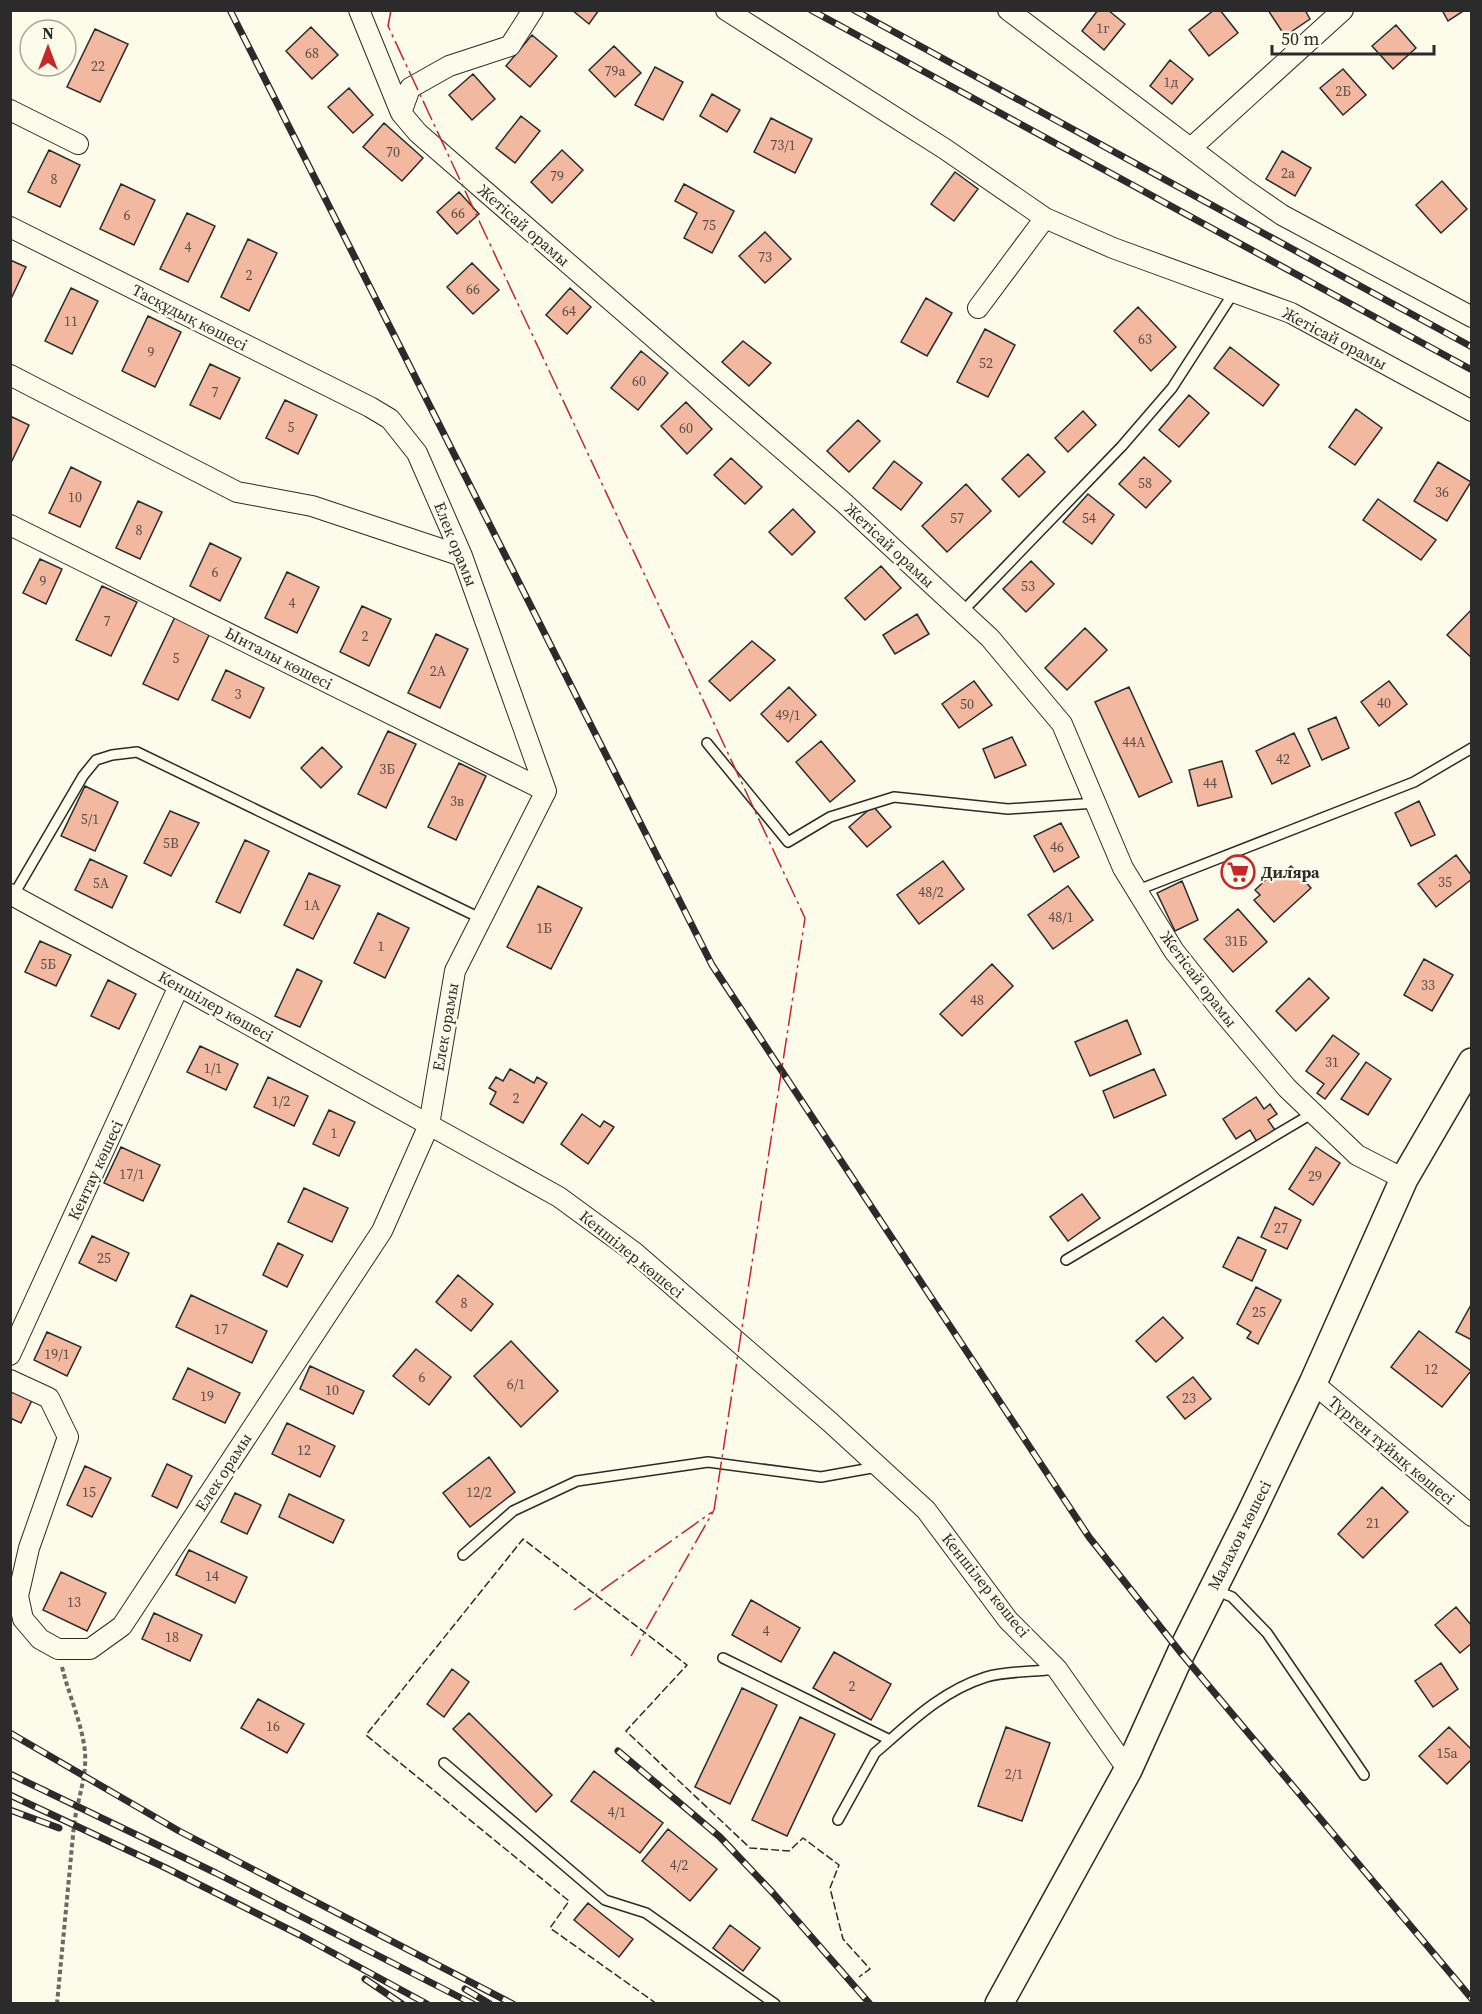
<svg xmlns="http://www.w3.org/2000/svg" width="1482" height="2014" viewBox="0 0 1482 2014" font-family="'Source Serif 4',serif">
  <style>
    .building { fill: #f2b8a0; stroke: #2b2b2b; stroke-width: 1.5 }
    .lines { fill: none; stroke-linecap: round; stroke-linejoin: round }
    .lane-casing { stroke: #2b2b2b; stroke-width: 12 }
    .street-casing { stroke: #2b2b2b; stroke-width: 22 }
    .secondary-casing { stroke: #2b2b2b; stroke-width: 30 }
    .path { stroke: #6a6964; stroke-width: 4; stroke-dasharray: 4.5 3; stroke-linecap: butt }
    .lane { stroke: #fdfbea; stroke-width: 9 }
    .street { stroke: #fdfbea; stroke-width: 20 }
    .secondary { stroke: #fdfbea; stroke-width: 27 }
    .rail-casing { stroke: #2b2b2b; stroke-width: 7 }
    .rail { stroke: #fdfbea; stroke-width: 4.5; stroke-dasharray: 14; stroke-linecap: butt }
    .fence { stroke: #2b2b2b; stroke-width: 1.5; stroke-dasharray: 8 3; stroke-linecap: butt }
    .power { stroke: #c62828; stroke-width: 1.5; stroke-dasharray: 21 4.5 3 4.5; stroke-linecap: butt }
    .labels { text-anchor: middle; stroke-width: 4.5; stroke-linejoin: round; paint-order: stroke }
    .number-label { font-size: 14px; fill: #5d4e48 }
    .street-label { font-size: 16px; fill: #2b2b2b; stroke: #fdfbea }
    .poi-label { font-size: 16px; font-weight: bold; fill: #2b2b2b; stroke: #fdfbea; text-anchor: start }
  </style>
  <rect width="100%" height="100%" fill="#fdfbea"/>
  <path class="building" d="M 572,10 L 599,10 L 589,24 Z
    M 1098,10 L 1108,10 L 1125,24 L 1104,50 L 1082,31 Z
    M 1214,10 L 1220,10 L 1238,33 L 1209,56 L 1189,30 Z
    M 1268,10 L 1305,10 L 1310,19 L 1285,36 Z
    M 1442,10 L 1465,10 L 1448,21 Z
    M 1396,25 L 1416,48 L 1393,69 L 1372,46 Z
    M 311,27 L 338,55 L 312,79 L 286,51 Z
    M 95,29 L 128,44 L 100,102 L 67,87 Z
    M 532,35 L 557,56 L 530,87 L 506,66 Z
    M 614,46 L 641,73 L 615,97 L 589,70 Z
    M 1170,60 L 1193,79 L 1172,104 L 1150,86 Z
    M 655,67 L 683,82 L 663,120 L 635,105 Z
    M 1343,69 L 1366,95 L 1343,115 L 1320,88 Z
    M 473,74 L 495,99 L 472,120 L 449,95 Z
    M 349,88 L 373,115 L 353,133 L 328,107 Z
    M 712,94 L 740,110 L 727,132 L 700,116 Z
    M 521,116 L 540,131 L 515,163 L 496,148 Z
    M 771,118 L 812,139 L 795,173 L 754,152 Z
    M 384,123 L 423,158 L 402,181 L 363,147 Z
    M 49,150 L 80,165 L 60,207 L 28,192 Z
    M 562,150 L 583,170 L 552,203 L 531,182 Z
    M 1282,151 L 1311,168 L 1295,196 L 1266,179 Z
    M 955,172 L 978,189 L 954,221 L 931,204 Z
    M 1442,181 L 1467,209 L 1441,233 L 1416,205 Z
    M 121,184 L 155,200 L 134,245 L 100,229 Z
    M 684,184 L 734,211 L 712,253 L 684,238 L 697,213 L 675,201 Z
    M 459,192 L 479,214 L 457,234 L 437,212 Z
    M 187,213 L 215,226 L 188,282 L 160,269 Z
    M 765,232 L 791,259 L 765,283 L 739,256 Z
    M 248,239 L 277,253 L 249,311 L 221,297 Z
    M 10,260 L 26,267 L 10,301 Z
    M 472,263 L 499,290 L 473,314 L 447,287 Z
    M 71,288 L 98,301 L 72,354 L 45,341 Z
    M 570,288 L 591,307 L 567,334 L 546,315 Z
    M 926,298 L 952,313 L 927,356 L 901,342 Z
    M 1138,307 L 1176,347 L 1151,371 L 1114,331 Z
    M 148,316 L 181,332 L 155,387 L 122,371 Z
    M 985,329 L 1015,345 L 988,397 L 957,382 Z
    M 743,341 L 771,363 L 749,386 L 722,362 Z
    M 1230,347 L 1279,385 L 1263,406 L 1214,368 Z
    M 641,351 L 668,373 L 638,410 L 611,388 Z
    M 210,364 L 240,378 L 220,419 L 190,405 Z
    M 1189,395 L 1209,413 L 1179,447 L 1159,430 Z
    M 285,400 L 317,415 L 298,454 L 266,438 Z
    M 686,402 L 712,429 L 687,454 L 661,426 Z
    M 1356,409 L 1382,428 L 1355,465 L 1329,447 Z
    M 1083,411 L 1096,425 L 1068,452 L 1055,438 Z
    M 10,416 L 29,425 L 10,465 Z
    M 858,420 L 880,441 L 849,472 L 827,451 Z
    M 1028,454 L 1045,472 L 1019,497 L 1002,479 Z
    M 1144,457 L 1171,481 L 1146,508 L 1119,484 Z
    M 731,458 L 762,487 L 745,504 L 714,475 Z
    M 894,461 L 922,483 L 901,510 L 873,488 Z
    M 1438,462 L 1471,482 L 1447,521 L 1414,501 Z
    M 71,467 L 101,482 L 80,527 L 49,513 Z
    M 966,484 L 991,511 L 947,552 L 922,526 Z
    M 1088,494 L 1114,515 L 1092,544 L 1063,522 Z
    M 1378,499 L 1436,540 L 1421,560 L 1363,520 Z
    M 138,501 L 162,512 L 140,559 L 116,548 Z
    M 793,509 L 815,532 L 792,555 L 769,532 Z
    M 210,543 L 241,558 L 220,601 L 190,586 Z
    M 40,559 L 62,569 L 46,604 L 23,593 Z
    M 1031,561 L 1054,584 L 1026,612 L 1003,589 Z
    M 881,566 L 901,588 L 865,620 L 845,598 Z
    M 287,572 L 319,587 L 297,633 L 265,618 Z
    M 102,586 L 137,602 L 111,656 L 76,640 Z
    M 362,606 L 391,619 L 369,666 L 340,652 Z
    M 1472,609 L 1472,658 L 1447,635 Z
    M 917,614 L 929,634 L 895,654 L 883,635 Z
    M 175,617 L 210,633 L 178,700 L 143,684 Z
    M 1085,628 L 1107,650 L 1067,690 L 1045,668 Z
    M 436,634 L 468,649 L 440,708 L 408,693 Z
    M 752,641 L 775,660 L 730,701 L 709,681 Z
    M 226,670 L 264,688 L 250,718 L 212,700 Z
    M 974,681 L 992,705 L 959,728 L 942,704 Z
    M 1389,681 L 1407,704 L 1379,726 L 1361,702 Z
    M 789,687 L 816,715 L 788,742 L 761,714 Z
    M 1129,687 L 1172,782 L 1139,797 L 1095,702 Z
    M 1336,717 L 1349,748 L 1322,760 L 1308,729 Z
    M 388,731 L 416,744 L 386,808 L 358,794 Z
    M 1294,733 L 1310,766 L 1272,784 L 1256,751 Z
    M 1012,737 L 1026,765 L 995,778 L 983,749 Z
    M 821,741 L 855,781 L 830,802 L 796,762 Z
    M 322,747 L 342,767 L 321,788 L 301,768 Z
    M 1222,761 L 1232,797 L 1198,806 L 1189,770 Z
    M 459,763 L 486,776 L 456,840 L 428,827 Z
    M 85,786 L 118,802 L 95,851 L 61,836 Z
    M 1419,801 L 1435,835 L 1411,846 L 1395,813 Z
    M 873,806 L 891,827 L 867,847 L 849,827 Z
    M 170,811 L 199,823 L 171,876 L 144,863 Z
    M 1061,823 L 1079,857 L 1054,872 L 1034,836 Z
    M 245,840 L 269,851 L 240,913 L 216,902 Z
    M 1456,855 L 1472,876 L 1472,879 L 1436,907 L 1418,884 Z
    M 1239,857 L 1252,872 L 1236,886 L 1223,870 Z
    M 90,859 L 127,876 L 112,908 L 75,890 Z
    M 943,861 L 964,889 L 919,924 L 897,895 Z
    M 1291,866 L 1311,888 L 1274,922 L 1254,900 L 1260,895 L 1255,890 L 1277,869 L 1283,873 Z
    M 309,873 L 340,886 L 313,939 L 284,925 Z
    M 1182,881 L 1198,920 L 1175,931 L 1157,893 Z
    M 538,886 L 582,908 L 551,969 L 507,947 Z
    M 1068,886 L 1093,920 L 1053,949 L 1028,915 Z
    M 1238,909 L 1267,942 L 1233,972 L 1204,939 Z
    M 378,913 L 409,928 L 385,978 L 354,963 Z
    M 40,941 L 71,955 L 56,986 L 25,972 Z
    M 1424,959 L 1453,975 L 1432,1011 L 1404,995 Z
    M 992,964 L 1013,986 L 962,1036 L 940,1014 Z
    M 297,969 L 322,981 L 300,1027 L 275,1016 Z
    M 1309,978 L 1329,998 L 1296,1031 L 1276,1011 Z
    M 108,980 L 136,994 L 119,1029 L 91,1016 Z
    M 1127,1020 L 1141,1054 L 1090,1076 L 1075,1042 Z
    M 1333,1035 L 1359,1054 L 1325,1099 L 1317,1093 L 1324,1084 L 1306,1071 Z
    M 200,1046 L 238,1064 L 226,1090 L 187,1072 Z
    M 1366,1062 L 1391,1079 L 1368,1115 L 1341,1099 Z
    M 510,1069 L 534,1083 L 537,1077 L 547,1083 L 523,1123 L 490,1104 L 496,1092 L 489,1088 L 496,1077 L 503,1081 Z
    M 1154,1069 L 1166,1095 L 1114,1118 L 1103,1091 Z
    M 268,1077 L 308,1096 L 294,1126 L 254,1107 Z
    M 1256,1097 L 1264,1109 L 1270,1104 L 1277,1114 L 1268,1120 L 1275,1130 L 1257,1142 L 1250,1130 L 1236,1139 L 1223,1119 Z
    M 329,1110 L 355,1122 L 339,1156 L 313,1144 Z
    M 582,1114 L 600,1127 L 604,1121 L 614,1127 L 588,1164 L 561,1144 Z
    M 121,1147 L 160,1165 L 143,1201 L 104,1183 Z
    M 1316,1147 L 1340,1163 L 1313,1205 L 1289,1189 Z
    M 304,1188 L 348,1208 L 332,1242 L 288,1222 Z
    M 1082,1194 L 1100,1218 L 1068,1241 L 1050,1217 Z
    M 1275,1207 L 1301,1220 L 1287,1249 L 1261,1237 Z
    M 92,1236 L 129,1253 L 116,1281 L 79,1263 Z
    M 1238,1237 L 1266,1250 L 1252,1281 L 1223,1267 Z
    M 278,1243 L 303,1255 L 287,1287 L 263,1275 Z
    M 458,1275 L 493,1304 L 471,1331 L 436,1302 Z
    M 1256,1287 L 1281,1300 L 1258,1344 L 1247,1338 L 1251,1332 L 1237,1324 Z
    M 191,1295 L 267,1331 L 252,1363 L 176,1327 Z
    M 1472,1303 L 1472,1340 L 1456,1332 Z
    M 1163,1317 L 1183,1338 L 1156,1362 L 1136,1341 Z
    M 1419,1331 L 1471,1371 L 1442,1407 L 1391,1367 Z
    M 47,1332 L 81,1347 L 67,1376 L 34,1360 Z
    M 511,1341 L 558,1391 L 521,1427 L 474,1376 Z
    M 416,1349 L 451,1377 L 429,1405 L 393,1376 Z
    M 310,1366 L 364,1391 L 353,1414 L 300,1389 Z
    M 188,1368 L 240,1393 L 225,1423 L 173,1399 Z
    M 1193,1377 L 1211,1399 L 1185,1419 L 1167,1397 Z
    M 10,1385 L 34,1396 L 21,1423 L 10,1418 Z
    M 287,1423 L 335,1446 L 320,1477 L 272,1454 Z
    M 489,1457 L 515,1492 L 470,1527 L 443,1493 Z
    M 167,1464 L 192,1476 L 177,1508 L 152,1496 Z
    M 85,1466 L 111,1478 L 92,1517 L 67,1505 Z
    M 1382,1487 L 1408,1512 L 1363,1558 L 1338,1534 Z
    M 235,1493 L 261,1505 L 247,1534 L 221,1522 Z
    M 289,1494 L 344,1520 L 333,1543 L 279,1517 Z
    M 189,1550 L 247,1577 L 235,1603 L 176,1575 Z
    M 61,1572 L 106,1593 L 87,1631 L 43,1610 Z
    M 751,1600 L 800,1628 L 781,1662 L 732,1635 Z
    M 1456,1607 L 1472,1626 L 1472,1643 L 1460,1653 L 1435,1625 Z
    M 154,1613 L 202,1635 L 190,1661 L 142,1639 Z
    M 834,1652 L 891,1684 L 871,1720 L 813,1688 Z
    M 1441,1663 L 1458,1689 L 1433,1707 L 1415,1681 Z
    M 452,1669 L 469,1682 L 444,1717 L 427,1704 Z
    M 742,1688 L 777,1705 L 730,1804 L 695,1787 Z
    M 258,1699 L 304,1724 L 287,1753 L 241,1728 Z
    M 469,1713 L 552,1795 L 536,1812 L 453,1729 Z
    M 800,1717 L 835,1734 L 787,1836 L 752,1820 Z
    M 1006,1727 L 1050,1743 L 1022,1821 L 978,1806 Z
    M 1449,1727 L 1472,1750 L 1472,1759 L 1447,1784 L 1419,1756 Z
    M 594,1771 L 663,1823 L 640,1853 L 571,1801 Z
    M 668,1829 L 717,1869 L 690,1901 L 642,1861 Z
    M 588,1903 L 633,1939 L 619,1957 L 574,1920 Z
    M 730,1925 L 760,1948 L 743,1971 L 713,1948 Z"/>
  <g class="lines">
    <defs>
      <path id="lane" d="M 962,612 L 1122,446 L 1172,388 L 1234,292
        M 707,743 L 788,842 L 830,817 L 894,797 L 1008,809 L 1096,803
        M 1138,890 L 1414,782 L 1472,748
        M 13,896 L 83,776 L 96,760 L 112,755 L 137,752 L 482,919
        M 1066,1260 L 1313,1113
        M 463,1555 L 513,1511 L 577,1481 L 708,1462 L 821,1477 L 877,1467
        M 1215,1590 L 1232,1597 L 1267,1633 L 1364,1775
        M 723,1658 L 890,1740 C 919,1714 948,1689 986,1677 C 1007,1671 1033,1672 1055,1669
        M 444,1763 L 605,1900 L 646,1913 L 775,2004
        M 838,1820 L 875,1753 L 890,1740"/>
      <path id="street" d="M 359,10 L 401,113
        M 533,10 L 510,46 L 449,66 L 410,88 L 401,113 L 418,133 L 843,502 L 990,638 L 1062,724 L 1123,868 L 1174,951 L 1221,1010 L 1287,1088 L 1357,1155 L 1404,1179
        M 726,10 L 945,149 L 1045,218 L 1113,248 L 1291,313 L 1472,411
        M 1008,10 L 1243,188 L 1282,215 L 1472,317
        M 10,110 L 78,144
        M 1191,148 L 1343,10
        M 10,227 L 370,407 L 390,419 L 417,453 L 462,556 L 546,791 L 455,971 L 429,1125 L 382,1231 L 122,1626 L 90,1649 L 58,1649 L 40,1639 L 23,1619 L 18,1596 L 29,1548 L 68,1437 L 49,1398 L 10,1380
        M 978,308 L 1045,218
        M 10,375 L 237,492 L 312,506 L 462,556
        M 10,525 L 546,791
        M 10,894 L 179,986 L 559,1197 L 634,1252 L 830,1422 L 926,1510 L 1008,1620 L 1057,1669 L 1128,1770
        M 10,1355 L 179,986
        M 1313,1383 L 1472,1516"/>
      <path id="secondary" d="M 999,2004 L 1128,1770 L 1181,1653 L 1251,1513 L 1313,1383 L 1404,1179 L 1472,1062"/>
    </defs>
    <use href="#lane" class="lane-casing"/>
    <use href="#street" class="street-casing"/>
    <use href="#secondary" class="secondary-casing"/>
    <path class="path" d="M 57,2004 L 74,1825 C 77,1801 87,1777 85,1752 C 82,1723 69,1696 62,1667"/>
    <use href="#lane" class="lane"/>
    <use href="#street" class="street"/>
    <use href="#secondary" class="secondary"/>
    <defs>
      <path id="rail" d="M 230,10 L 712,965 L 1089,1537 L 1181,1653 L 1472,1999
        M 811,10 L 1472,370
        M 854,10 L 1472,347
        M 10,1733 L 179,1831 L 513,2004
        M 618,1751 L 720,1837 L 773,1893 L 870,2004
        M 10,1774 L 216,1873 L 473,2004
        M 10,1795 L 166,1868 L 300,1935 L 427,2004
        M 10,1810 L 59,1828
        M 365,1979 L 402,2004
        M 465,1989 L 490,2004"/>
    </defs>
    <use href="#rail" class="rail-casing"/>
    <use href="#rail" class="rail"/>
    <path class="fence" d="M 657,2004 L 550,1928 L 569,1901 L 366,1735 L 523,1539 L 687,1665 L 626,1731 L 750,1848 L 789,1851 L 803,1838 L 839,1865 L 830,1888 L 843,1939 L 870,1969 L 859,1977"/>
    <path class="power" d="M 391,10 L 388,26 L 805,918 L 714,1510 L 631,1656
      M 574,1610 L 712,1512"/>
  </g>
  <defs>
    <symbol id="supermarket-ring" viewBox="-11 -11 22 22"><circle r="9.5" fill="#fdfbea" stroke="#c62828" stroke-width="1.5"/><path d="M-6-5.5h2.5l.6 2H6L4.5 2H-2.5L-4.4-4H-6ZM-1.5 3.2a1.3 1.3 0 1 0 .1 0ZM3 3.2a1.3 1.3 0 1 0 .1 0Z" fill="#c62828"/></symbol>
  </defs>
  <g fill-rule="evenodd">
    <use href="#supermarket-ring" x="1219" y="853" width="38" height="38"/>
  </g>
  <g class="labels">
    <g class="number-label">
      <text x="1103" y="33">1г</text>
      <text x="312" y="58">68</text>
      <text x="98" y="71">22</text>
      <text x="615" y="76">79а</text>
      <text x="1171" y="87">1д</text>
      <text x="1343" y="96">2Б</text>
      <text x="783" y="150">73/1</text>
      <text x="393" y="157">70</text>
      <text x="1288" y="178">2а</text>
      <text x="557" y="181">79</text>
      <text x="54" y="184">8</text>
      <text x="458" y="218">66</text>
      <text x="127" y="220">6</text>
      <text x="709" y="230">75</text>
      <text x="188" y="252">4</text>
      <text x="765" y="262">73</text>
      <text x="249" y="280">2</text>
      <text x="473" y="294">66</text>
      <text x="569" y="316">64</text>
      <text x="71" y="326">11</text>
      <text x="1145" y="344">63</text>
      <text x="151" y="357">9</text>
      <text x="986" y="368">52</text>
      <text x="639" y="386">60</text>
      <text x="215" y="397">7</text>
      <text x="291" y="432">5</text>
      <text x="686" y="433">60</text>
      <text x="1145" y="488">58</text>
      <text x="1442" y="497">36</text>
      <text x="75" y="502">10</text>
      <text x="957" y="523">57</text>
      <text x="1089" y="523">54</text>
      <text x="139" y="535">8</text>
      <text x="215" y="577">6</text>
      <text x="43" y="586">9</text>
      <text x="1028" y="591">53</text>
      <text x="292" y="608">4</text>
      <text x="107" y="626">7</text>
      <text x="365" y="641">2</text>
      <text x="176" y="663">5</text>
      <text x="438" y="676">2А</text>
      <text x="238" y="699">3</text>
      <text x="1384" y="708">40</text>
      <text x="967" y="709">50</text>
      <text x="788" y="720">49/1</text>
      <text x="1134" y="747">44А</text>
      <text x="1283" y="764">42</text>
      <text x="387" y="774">3Б</text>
      <text x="1210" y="788">44</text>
      <text x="457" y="806">3в</text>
      <text x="90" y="824">5/1</text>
      <text x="171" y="848">5В</text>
      <text x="1057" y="852">46</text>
      <text x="1445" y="887">35</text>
      <text x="101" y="888">5А</text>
      <text x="931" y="897">48/2</text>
      <text x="312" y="910">1А</text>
      <text x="1061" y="922">48/1</text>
      <text x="544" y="933">1Б</text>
      <text x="1236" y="946">31Б</text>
      <text x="381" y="951">1</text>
      <text x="48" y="969">5Б</text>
      <text x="1428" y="990">33</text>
      <text x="977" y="1005">48</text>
      <text x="1332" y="1067">31</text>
      <text x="213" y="1073">1/1</text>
      <text x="516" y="1103">2</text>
      <text x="281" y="1106">1/2</text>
      <text x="334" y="1138">1</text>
      <text x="132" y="1179">17/1</text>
      <text x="1315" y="1181">29</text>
      <text x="1281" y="1233">27</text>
      <text x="104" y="1263">25</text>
      <text x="464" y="1308">8</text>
      <text x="1259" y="1317">25</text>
      <text x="221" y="1334">17</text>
      <text x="57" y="1359">19/1</text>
      <text x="1431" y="1374">12</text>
      <text x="422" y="1382">6</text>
      <text x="516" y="1389">6/1</text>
      <text x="332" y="1395">10</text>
      <text x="207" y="1401">19</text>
      <text x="1189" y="1403">23</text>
      <text x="304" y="1455">12</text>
      <text x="89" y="1497">15</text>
      <text x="479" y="1497">12/2</text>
      <text x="1373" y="1528">21</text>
      <text x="212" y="1581">14</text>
      <text x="74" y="1607">13</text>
      <text x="766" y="1636">4</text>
      <text x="172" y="1642">18</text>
      <text x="852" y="1691">2</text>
      <text x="273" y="1731">16</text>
      <text x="1447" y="1758">15а</text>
      <text x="1014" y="1779">2/1</text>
      <text x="617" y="1817">4/1</text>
      <text x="679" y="1870">4/2</text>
    </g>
    <g class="street-label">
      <text transform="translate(524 225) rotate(41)" y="6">Жетісай орамы</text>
      <text transform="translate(190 317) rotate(27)" y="6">Тасқұдық көшесі</text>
      <text transform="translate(1335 338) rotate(28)" y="6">Жетісай орамы</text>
      <text transform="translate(456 544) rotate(68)" y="6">Елек орамы</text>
      <text transform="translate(890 545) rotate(43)" y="6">Жетісай орамы</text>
      <text transform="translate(279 658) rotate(27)" y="6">Ынталы көшесі</text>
      <text transform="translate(1199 979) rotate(53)" y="6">Жетісай орамы</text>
      <text transform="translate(216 1006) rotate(29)" y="6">Кеншілер көшесі</text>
      <text transform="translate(445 1027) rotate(-80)" y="6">Елек орамы</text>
      <text transform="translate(95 1170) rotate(-65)" y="6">Кентау көшесі</text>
      <text transform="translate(632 1254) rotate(39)" y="6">Кеншілер көшесі</text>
      <text transform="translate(1392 1450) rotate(40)" y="6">Түрген тұйық көшесі</text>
      <text transform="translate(223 1472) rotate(-57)" y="6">Елек орамы</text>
      <text transform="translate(1239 1535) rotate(-63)" y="6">Малахов көшесі</text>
      <text transform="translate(986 1585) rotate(51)" y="6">Кеншілер көшесі</text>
    </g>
    <g class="poi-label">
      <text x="1261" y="878">Диляра</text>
    </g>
  </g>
  <rect width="1482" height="2014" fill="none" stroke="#2b2b2b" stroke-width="24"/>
  <g transform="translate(48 48)"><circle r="28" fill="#fdfbea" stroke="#a9a89e" stroke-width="1.5"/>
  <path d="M0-4.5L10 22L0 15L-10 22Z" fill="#c62828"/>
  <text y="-9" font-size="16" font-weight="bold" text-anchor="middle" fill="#2b2b2b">N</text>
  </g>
  <path d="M1272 45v9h162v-9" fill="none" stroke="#2b2b2b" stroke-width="3"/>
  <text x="1281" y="45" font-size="18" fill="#2b2b2b" stroke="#fdfbea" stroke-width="4.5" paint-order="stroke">50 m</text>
</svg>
